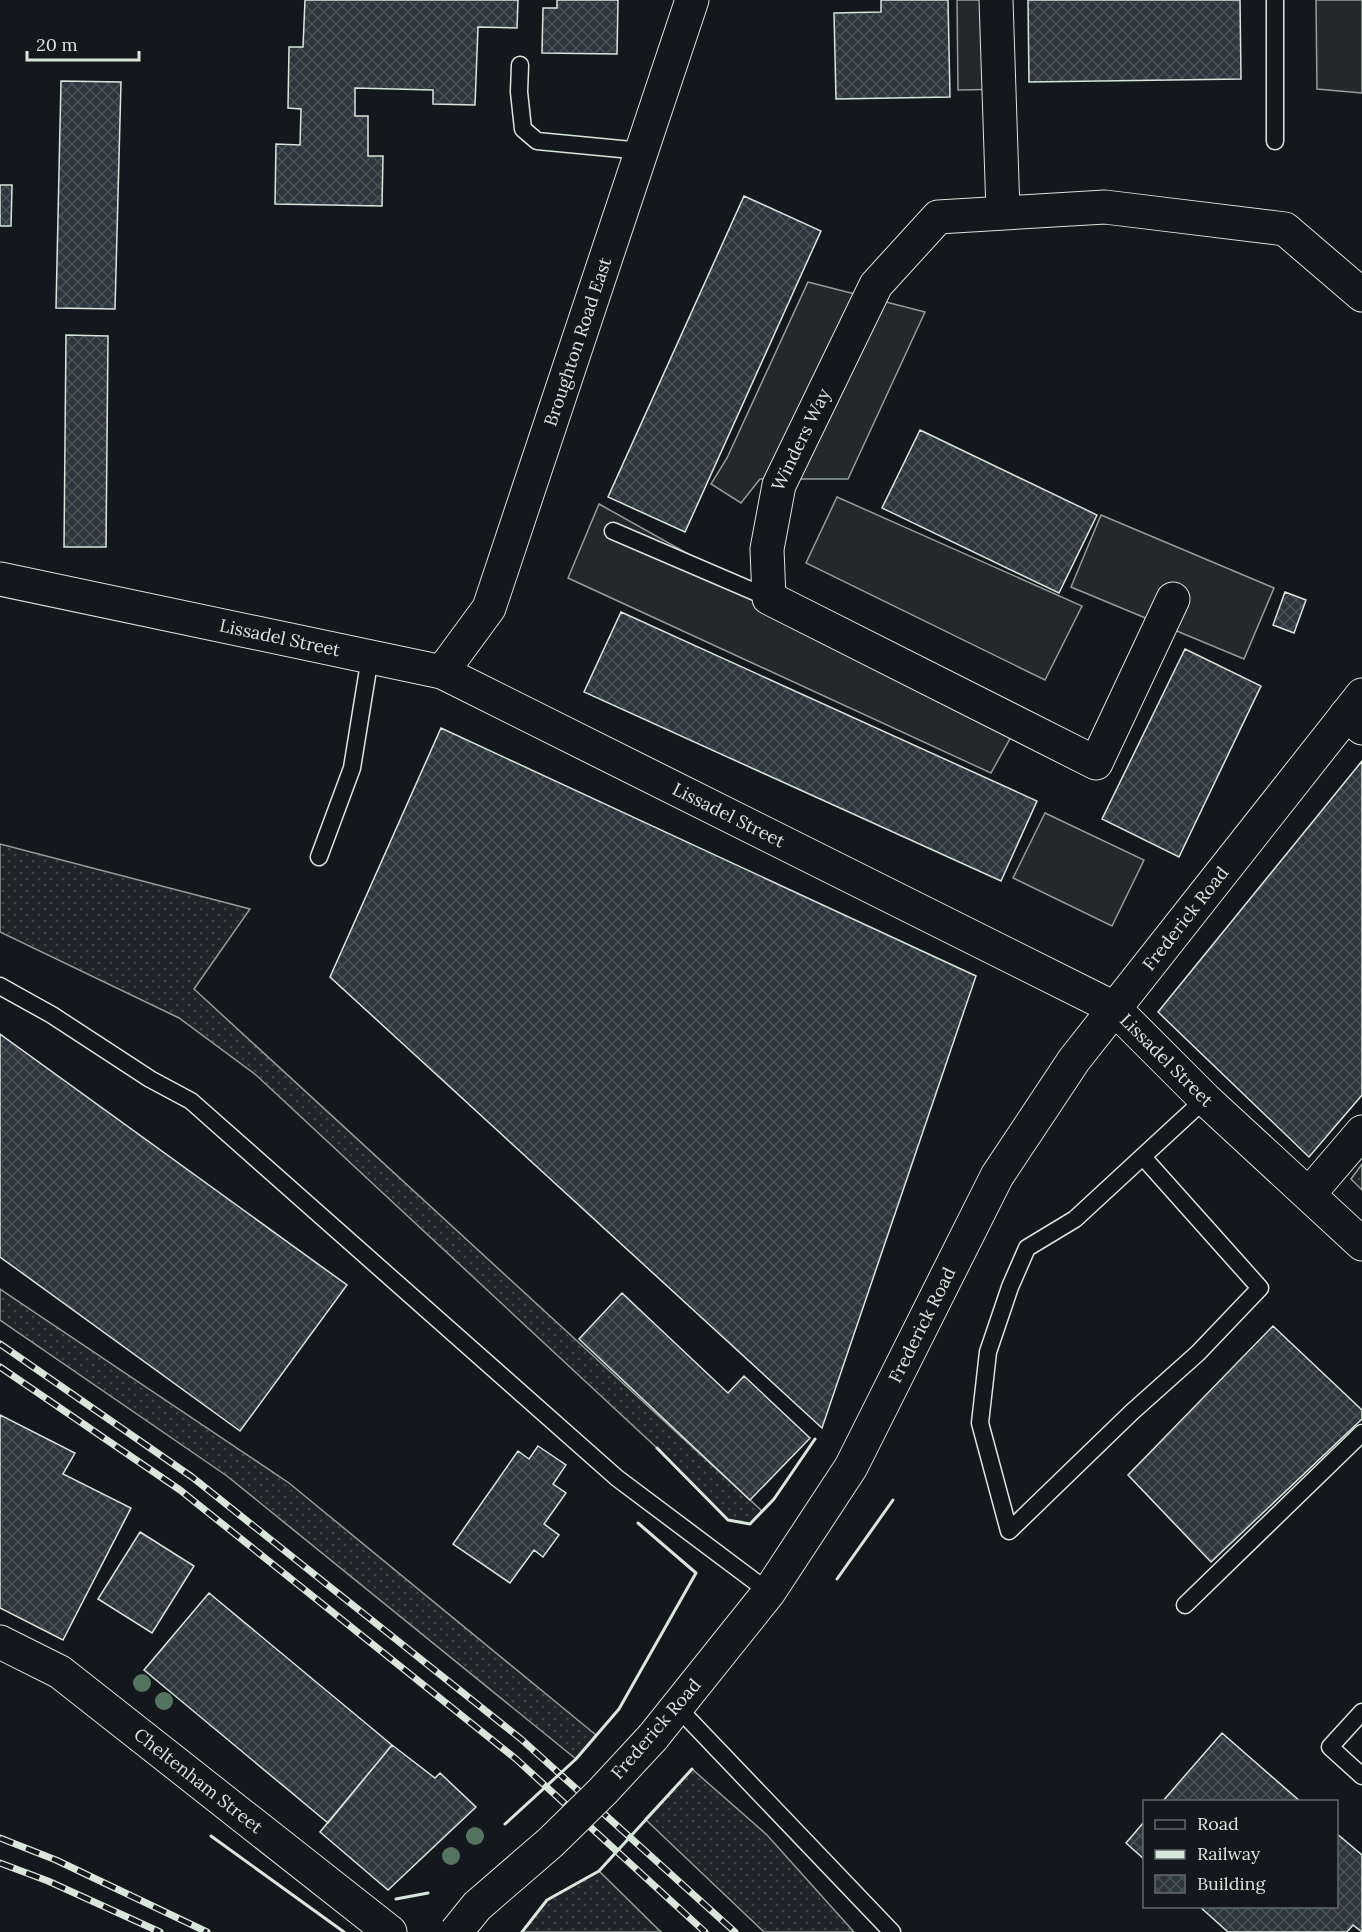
<svg xmlns="http://www.w3.org/2000/svg" width="1362" height="1932" viewBox="0 0 1362 1932" font-family="Lora,serif">
  <style>
    .grass { fill: url(#grass-dots); stroke: #939e99; stroke-width: 1.5 }
    .parking { fill: #24282b; stroke: #939e99; stroke-width: 1.5 }
    .building { fill: url(#building-cross-hatch); stroke: #d8e6dc; stroke-width: 1.5 }
    .lines { fill: none; stroke-linecap: round; stroke-linejoin: round }
    .lane-casing { stroke: #d8e6dc; stroke-width: 19 }
    .street-casing { stroke: #d8e6dc; stroke-width: 35 }
    .secondary-casing { stroke: #d8e6dc; stroke-width: 35 }
    .lane { stroke: #14181c; stroke-width: 16 }
    .street { stroke: #14181c; stroke-width: 33 }
    .secondary { stroke: #14181c; stroke-width: 33 }
    .rail-casing { stroke: #d8e6dc; stroke-width: 7 }
    .rail { stroke: #14181c; stroke-width: 4.5; stroke-dasharray: 14; stroke-linecap: butt }
    .secondary-bridge-casing { stroke: #d8e6dc; stroke-width: 35; stroke-linecap: butt }
    .secondary-bridge { stroke: #14181c; stroke-width: 33 }
    .wall { stroke: #d8e6dc; stroke-width: 3 }
    .tree { fill: #55745f }
    .labels { text-anchor: middle; stroke-width: 4.5; stroke-linejoin: round; paint-order: stroke }
    .street-label { font-size: 18px; fill: #d8e6dc; stroke: #14181c }
  </style>
  <defs>
    <pattern id="grass-dots" width="8" height="8" patternUnits="userSpaceOnUse" patternTransform="scale(1.5)"><rect width="8" height="8" fill="#202428"/><path d="M2 2h.1M6 6h.1" fill="none" stroke="#404447" stroke-width="1.8" stroke-linecap="round"/></pattern>
    <pattern id="building-cross-hatch" width="8" height="8" patternUnits="userSpaceOnUse" patternTransform="scale(1.5)"><rect width="8" height="8" fill="#2c363c"/><path d="M0 0l8 8M0 8l8-8" fill="none" stroke="#4a5358"/></pattern>
  </defs>
  <rect width="100%" height="100%" fill="#14181c"/>
  <path class="grass" d="M 0,844 L 250,909 L 194,989 L 762,1511 L 750,1524 L 728,1520 L 657,1448 L 256,1075 L 179,1018 L 0,932 Z
    M 1362,1164 L 1362,1190 L 1351,1179 Z
    M 0,1289 L 289,1483 L 596,1735 L 576,1759 L 227,1476 L 0,1320 Z
    M 692,1769 L 767,1835 L 854,1932 L 764,1932 L 645,1819 Z
    M 599,1871 L 661,1932 L 522,1932 L 547,1900 Z"/>
  <path class="parking" d="M 957,0 L 1010,0 L 1012,89 L 958,90 Z
    M 1316,0 L 1362,0 L 1362,93 L 1317,89 Z
    M 808,282 L 925,312 L 848,479 L 760,479 L 741,503 L 711,484 L 727,458 Z
    M 837,497 L 1082,606 L 1045,680 L 806,563 Z
    M 599,504 L 1012,735 L 991,773 L 568,578 Z
    M 1101,515 L 1274,588 L 1244,659 L 1071,587 Z
    M 1045,813 L 1144,860 L 1112,926 L 1013,878 Z"/>
  <path class="building" d="M 305,0 L 518,0 L 517,28 L 478,27 L 475,105 L 433,104 L 433,90 L 355,88 L 355,116 L 368,116 L 368,156 L 383,156 L 382,206 L 275,204 L 276,144 L 300,145 L 301,109 L 288,108 L 289,47 L 303,47 Z
    M 557,0 L 618,0 L 617,54 L 542,53 L 543,8 L 557,8 Z
    M 881,0 L 948,0 L 950,97 L 836,99 L 834,13 L 881,12 Z
    M 1028,0 L 1240,0 L 1241,79 L 1029,82 Z
    M 61,81 L 121,82 L 115,309 L 56,308 Z
    M 0,185 L 12,185 L 11,226 L 0,226 Z
    M 744,196 L 821,231 L 685,532 L 608,497 Z
    M 66,335 L 108,336 L 106,547 L 64,547 Z
    M 920,430 L 1097,515 L 1059,593 L 882,508 Z
    M 1285,592 L 1306,600 L 1294,633 L 1273,625 Z
    M 621,612 L 1037,801 L 1001,881 L 584,692 Z
    M 1185,649 L 1261,686 L 1179,857 L 1102,819 Z
    M 441,728 L 976,976 L 822,1428 L 330,977 Z
    M 1362,761 L 1362,1095 L 1309,1157 L 1158,1012 Z
    M 0,1034 L 347,1285 L 240,1431 L 0,1257 Z
    M 622,1293 L 728,1393 L 744,1376 L 810,1438 L 750,1500 L 579,1339 Z
    M 1273,1326 L 1362,1410 L 1362,1419 L 1211,1562 L 1128,1475 Z
    M 0,1415 L 75,1453 L 63,1474 L 131,1508 L 63,1640 L 0,1608 Z
    M 538,1446 L 566,1465 L 553,1484 L 566,1493 L 544,1524 L 559,1535 L 543,1557 L 534,1550 L 510,1583 L 453,1544 L 518,1451 L 529,1459 Z
    M 140,1532 L 194,1566 L 152,1633 L 98,1599 Z
    M 209,1593 L 392,1745 L 328,1823 L 144,1670 Z
    M 1222,1733 L 1301,1802 L 1162,1802 Z
    M 392,1745 L 435,1778 L 440,1773 L 476,1807 L 388,1890 L 320,1832 Z
    M 1144,1822 L 1144,1859 L 1126,1843 Z
    M 1336,1833 L 1362,1855 L 1362,1932 L 1353,1925 L 1347,1932 L 1228,1932 L 1199,1906 L 1336,1906 Z"/>
  <g class="lines">
    <defs>
      <path id="lane" d="M 1275,0 L 1275,141
        M 520,65 L 519,92 L 523,129 L 537,141 L 642,151
        M 613,531 L 769,598
        M 319,857 L 352,768 L 370,657
        M 0,986 L 52,1015 L 150,1079 L 191,1101 L 617,1478 L 769,1592
        M 1143,1157 L 1260,1288 L 1198,1353 L 1132,1412 L 1009,1531 L 980,1423 L 988,1352 L 1010,1287 L 1027,1248 L 1075,1219 L 1205,1099
        M 1185,1605 L 1362,1433
        M 677,1707 L 892,1932
        M 1362,1712 L 1330,1747 L 1362,1776"/>
      <g id="street">
        <path d="M 996,0 L 1003,212"/>
        <path id="s1" d="M 1173,599 L 1096,763 L 769,598 L 767,549 L 779,485 L 876,285 L 938,217 L 1105,207 L 1285,229 L 1362,295"/>
        <path id="s2" d="M 442,672 L 489,608 L 692,0"/>
        <path d="M 1346,715 L 1362,728"/>
        <path id="s3" d="M 1114,1008 L 1205,1099 L 1362,1244"/>
        <path d="M 1309,1194 L 1362,1132"/>
        <path id="s4" d="M 0,1642 L 60,1672 L 390,1932"/>
      </g>
      <g id="secondary">
        <path id="s5" d="M 0,579 L 442,672 L 1114,1008"/>
        <path id="s6" d="M 653,1737 L 769,1592 L 851,1467 L 997,1176 L 1074,1060 L 1362,695"/>
      </g>
    </defs>
    <use href="#lane" class="lane-casing"/>
    <use href="#street" class="street-casing"/>
    <use href="#secondary" class="secondary-casing"/>
    <use href="#lane" class="lane"/>
    <use href="#street" class="street"/>
    <use href="#secondary" class="secondary"/>
    <defs>
      <path id="rail" d="M 0,1344 L 192,1477 L 521,1739 L 735,1932
        M 0,1367 L 180,1490 L 516,1759 L 705,1932
        M 0,1838 L 56,1860 L 207,1932
        M 0,1863 L 48,1881 L 160,1932"/>
    </defs>
    <use href="#rail" class="rail-casing"/>
    <use href="#rail" class="rail"/>
    <defs>
      <path id="secondary-bridge" d="M 456,1932 L 477,1906 L 551,1842 L 603,1791 L 653,1737"/>
    </defs>
    <use href="#secondary-bridge" class="secondary-bridge-casing"/>
    <use href="#secondary-bridge" class="secondary-bridge"/>
    <path class="wall" d="M 657,1448 L 728,1520 L 750,1524 L 774,1499 L 815,1439
      M 837,1579 L 893,1500
      M 505,1824 L 576,1759 L 619,1709 L 696,1573 L 638,1523
      M 211,1836 L 344,1932
      M 396,1899 L 428,1893
      M 522,1932 L 547,1900 L 599,1871 L 692,1769"/>
  </g>
  <g class="tree">
    <circle cx="142" cy="1683" r="9"/>
    <circle cx="164" cy="1701" r="9"/>
    <circle cx="475" cy="1836" r="9"/>
    <circle cx="451" cy="1856" r="9"/>
  </g>
  <g class="labels">
    <g class="street-label">
      <text dy="6" stroke="none"><textPath href="#s2" startOffset="360">Broughton Road East</textPath></text>
      <text dy="6" stroke="none"><textPath href="#s1" startOffset="712">Winders Way</textPath></text>
      <text dy="6" stroke="none"><textPath href="#s5" startOffset="286">Lissadel Street</textPath></text>
      <text dy="6" stroke="none"><textPath href="#s5" startOffset="772">Lissadel Street</textPath></text>
      <text dy="6" stroke="none"><textPath href="#s6" startOffset="980">Frederick Road</textPath></text>
      <text dy="6" stroke="none"><textPath href="#s3" startOffset="74">Lissadel Street</textPath></text>
      <text dy="6" stroke="none"><textPath href="#s6" startOffset="494">Frederick Road</textPath></text>
      <text transform="translate(656 1729) rotate(-49)" y="6">Frederick Road</text>
      <text dy="6" stroke="none"><textPath href="#s4" startOffset="243">Cheltenham Street</textPath></text>
    </g>
  </g>
  <rect x="1143" y="1800" width="195" height="108" fill="#14181c" stroke="#626a69" stroke-width="1.5"/>
  <rect x="1155" y="1820" width="30" height="9" fill="#14181c" stroke="#626a69" stroke-width="1.5"/>
  <text x="1197" y="1830" font-size="18" fill="#d8e6dc">Road</text>
  <rect x="1155" y="1850" width="30" height="9" fill="#d8e6dc" stroke="#626a69" stroke-width="1.5"/>
  <text x="1197" y="1860" font-size="18" fill="#d8e6dc">Railway</text>
  <rect x="1155" y="1875" width="30" height="18" fill="url(#building-cross-hatch)" stroke="#626a69" stroke-width="1.5"/>
  <text x="1197" y="1890" font-size="18" fill="#d8e6dc">Building</text>
  <path d="M27 51v9h112v-9" fill="none" stroke="#d8e6dc" stroke-width="3"/>
  <text x="36" y="51" font-size="18" fill="#d8e6dc" stroke="#14181c" stroke-width="4.5" paint-order="stroke">20 m</text>
</svg>
